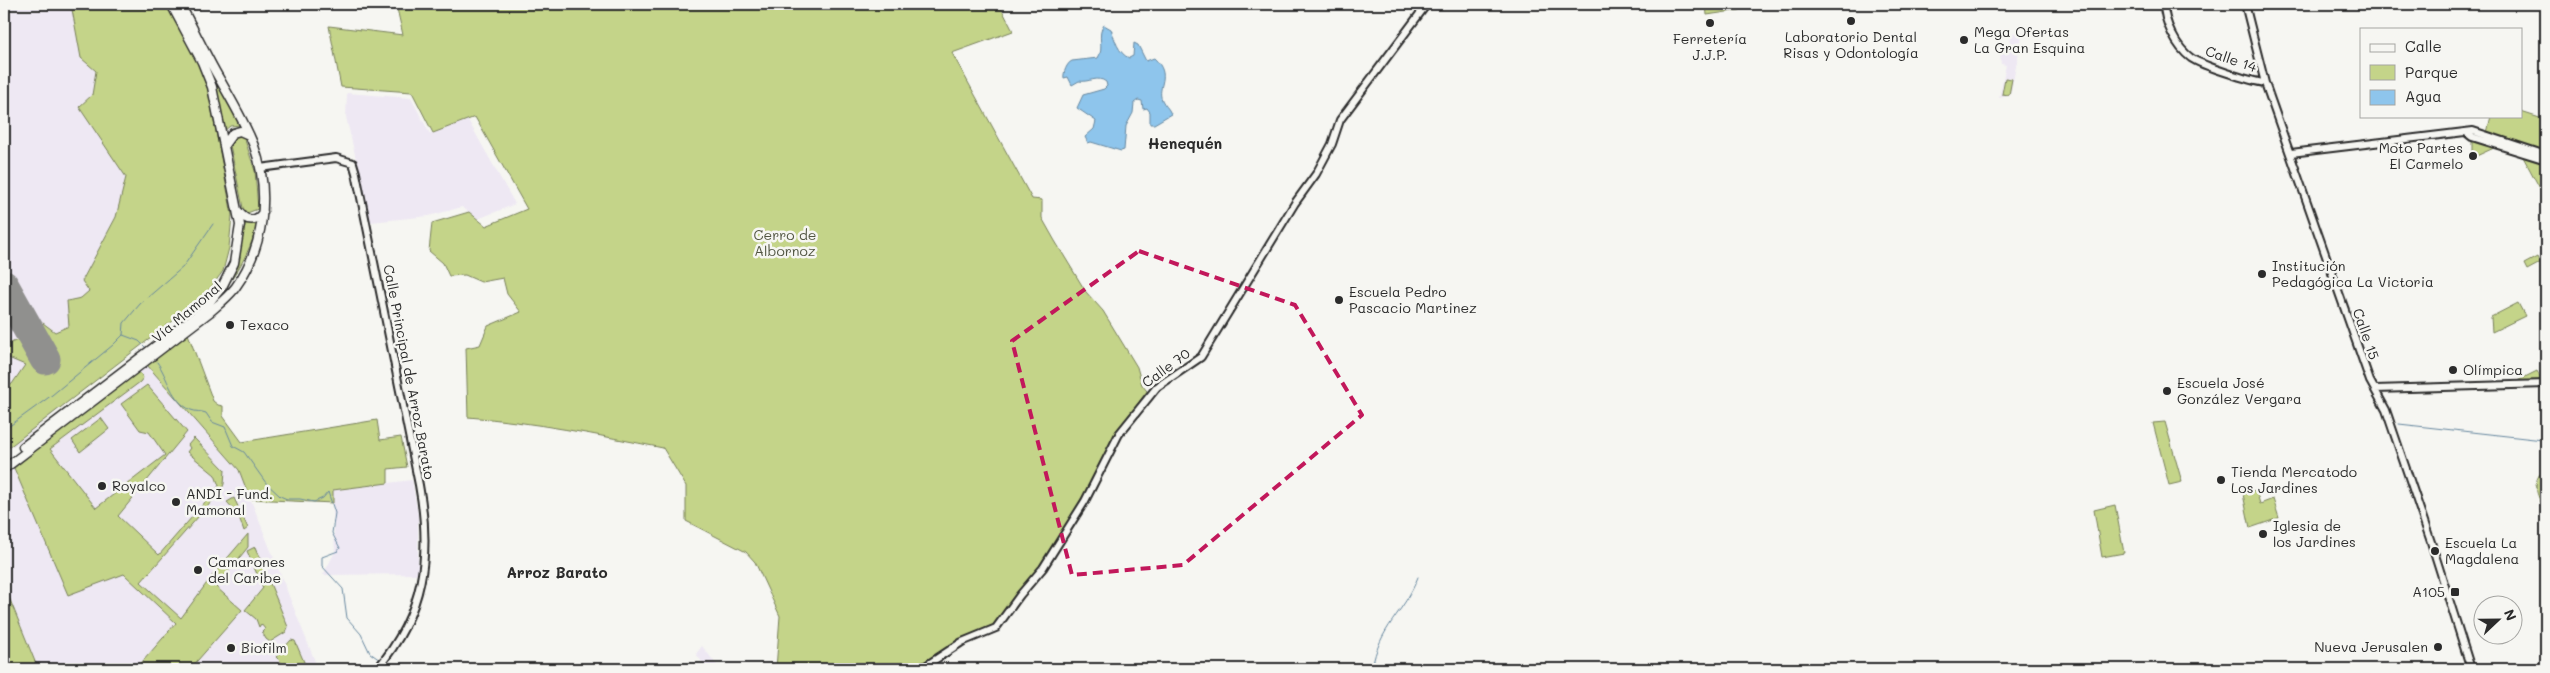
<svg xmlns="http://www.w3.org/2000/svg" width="2550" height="673" viewBox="0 0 2550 673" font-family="Mali,sans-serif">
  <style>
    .built { fill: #eee8f3 }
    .green { fill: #c4d489; stroke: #78805a }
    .water { fill: #8ec5ec; stroke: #66879f }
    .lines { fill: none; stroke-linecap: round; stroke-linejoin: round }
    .stream { stroke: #66879f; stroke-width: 1 }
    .runway { stroke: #90908e; stroke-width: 31 }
    .tertiary-casing { stroke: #2b2b2b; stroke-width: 10 }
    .primary-casing { stroke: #2b2b2b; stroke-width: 11 }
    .tertiary { stroke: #f6f6f2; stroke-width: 6 }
    .primary { stroke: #f6f6f2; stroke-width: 8 }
    .marked { fill: none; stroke: #c2185b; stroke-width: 4; stroke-dasharray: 10 6; stroke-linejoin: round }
    .poi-dot { fill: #2b2b2b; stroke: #f6f6f2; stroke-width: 2 }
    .labels { text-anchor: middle; stroke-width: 5; stroke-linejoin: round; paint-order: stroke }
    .poi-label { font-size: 14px; fill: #2b2b2b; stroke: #f6f6f2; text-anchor: start }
    .street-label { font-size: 14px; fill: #2b2b2b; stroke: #f6f6f2 }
    .park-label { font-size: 14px; fill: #515542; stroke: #f6f6f2 }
    .neighbourhood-label { font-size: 15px; font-weight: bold; fill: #2b2b2b; stroke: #f6f6f2 }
  </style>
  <rect width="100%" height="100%" fill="#f6f6f2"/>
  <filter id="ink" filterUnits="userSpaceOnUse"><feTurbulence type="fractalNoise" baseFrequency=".02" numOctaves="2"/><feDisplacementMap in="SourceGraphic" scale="10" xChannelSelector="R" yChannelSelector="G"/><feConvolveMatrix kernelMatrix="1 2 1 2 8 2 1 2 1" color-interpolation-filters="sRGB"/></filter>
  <g filter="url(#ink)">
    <path class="built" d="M 4,4 L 163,4 L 141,343 L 17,444 L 4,450 Z
      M 2023,32 L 2010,96 L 1999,98 L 2006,65 L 2001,64 L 1999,43 L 2009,44 L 2010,38 L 2000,37 L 2000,34 Z
      M 347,93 L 411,98 L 430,134 L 468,120 L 515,204 L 478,219 L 462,207 L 429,216 L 371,222 L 346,117 Z
      M 147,365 L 239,470 L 318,669 L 38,669 L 4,585 L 4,473 Z
      M 412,480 L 418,514 L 418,574 L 323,575 L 335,552 L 332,490 Z
      M 702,646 L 720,669 L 707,669 L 696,654 Z"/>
    <path class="green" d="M 71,4 L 167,4 L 198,64 L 208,90 L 232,215 L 229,248 L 223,271 L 204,297 L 4,451 L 4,387 L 12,384 L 25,365 L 4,356 L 4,346 L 22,338 L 43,323 L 55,332 L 69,326 L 67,301 L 81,298 L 89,291 L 82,281 L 116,217 L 126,177 L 79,107 L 92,95 L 96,71 L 81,58 Z
      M 396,4 L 999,4 L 1013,31 L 952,53 L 1032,199 L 1042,200 L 1042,218 L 1055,241 L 1086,292 L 1103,311 L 1137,367 L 1142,385 L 1147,391 L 1118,431 L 1064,532 L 1042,567 L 996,627 L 919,669 L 776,669 L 780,616 L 755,562 L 746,552 L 686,521 L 686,486 L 663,448 C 598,435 534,422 468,417 L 466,348 L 480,345 L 488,326 L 521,312 L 507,294 L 503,278 L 481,282 L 465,275 L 449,276 L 443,263 L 429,251 L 432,223 L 469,212 L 486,226 L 527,209 L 475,117 L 433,133 L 412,92 L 341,87 L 329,26 L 403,35 Z
      M 1706,4 L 1739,4 L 1740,10 L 1707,15 Z
      M 211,69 L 240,125 L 230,126 L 224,131 Z
      M 2005,78 L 2012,79 L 2009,95 L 2002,94 Z
      M 2521,112 L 2546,120 L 2546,152 L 2487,133 L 2491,116 L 2521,116 Z
      M 241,134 L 244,137 L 255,171 L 258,209 L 247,213 L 243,208 L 230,145 L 233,136 Z
      M 2472,140 L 2496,147 L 2472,158 Z
      M 2522,155 L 2546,163 L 2546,192 L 2543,194 Z
      M 241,221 L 251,224 L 258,221 C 249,258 231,283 207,311 L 229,279 Z
      M 2537,257 L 2540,263 L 2527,270 L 2524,264 Z
      M 2518,303 L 2525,316 L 2492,332 L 2491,317 Z
      M 188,334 L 213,401 L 218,405 L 223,406 L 223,416 L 242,442 L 377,420 L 380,440 L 401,437 L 407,467 L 388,469 L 388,483 L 333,490 L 333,503 L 250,499 L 239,470 L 147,365 Z
      M 137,371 L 141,374 L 143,378 L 140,382 L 50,449 L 96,508 L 165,455 L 149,432 L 140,430 L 121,404 L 147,385 L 187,432 L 118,516 L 159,555 L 219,486 L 215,475 L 187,452 L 190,448 L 188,445 L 194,438 L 225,470 L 224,484 L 221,491 L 141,582 L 181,618 L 212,576 L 248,534 L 248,547 L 216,587 L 242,610 L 190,669 L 136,669 L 176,623 L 124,574 L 68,595 L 14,468 Z
      M 2537,371 L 2542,381 L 2515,382 Z
      M 101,418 L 109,429 L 80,452 L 72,440 Z
      M 2165,422 L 2182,482 L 2169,485 L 2153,423 Z
      M 2543,471 L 2546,471 L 2546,510 C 2538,499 2530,482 2543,471 Z
      M 2256,490 L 2260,504 L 2273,499 L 2279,518 L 2250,528 L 2243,494 Z
      M 234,498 L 248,528 L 244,531 L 238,514 L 227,502 Z
      M 2115,505 L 2124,553 L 2102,557 L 2094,510 Z
      M 255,547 L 288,627 L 286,632 L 270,642 L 266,639 L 262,632 L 265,629 L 261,624 L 259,627 L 256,619 L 245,610 L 263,588 L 247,551 Z
      M 4,585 L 38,669 L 4,669 Z
      M 291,640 L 295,641 L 307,669 L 283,669 L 285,666 L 276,657 Z"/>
    <path class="water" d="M 1104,25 L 1111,29 C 1115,40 1118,53 1129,58 L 1133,56 L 1134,43 L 1138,45 L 1146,61 L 1154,58 C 1173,76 1156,86 1162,100 C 1164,105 1169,108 1171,114 L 1154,124 L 1150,124 L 1150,112 L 1147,108 L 1143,109 L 1142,101 L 1138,100 L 1134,103 L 1133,113 L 1126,126 L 1124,150 L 1121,151 L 1091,142 L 1088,143 L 1085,137 L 1094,129 L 1096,121 L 1077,108 L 1083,95 L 1104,89 L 1107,86 L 1106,82 C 1098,75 1088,83 1079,81 L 1072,85 L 1068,77 L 1064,78 C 1063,73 1067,63 1072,61 L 1098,58 C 1105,48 1096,35 1104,25 Z"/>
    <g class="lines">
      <path class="stream" d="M 123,335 L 139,341 L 146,348
        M 157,362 C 168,377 171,401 191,410 C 196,412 201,411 206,413 L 212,422 L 225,427 L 233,446 L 244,452 L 266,483 L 280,496 L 287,499 L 300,499 L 314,502 L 323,498 L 328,492 L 335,513 L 332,533 L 340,548 L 338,551 L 322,557 L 322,566 L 343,589 L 347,618 L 361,634 L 370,653 L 380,660
        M 2399,424 L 2543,440
        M 4,430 L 52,395 L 113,345 L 123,335 L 124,323 L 140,304 L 183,267 L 213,224
        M 386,663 L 393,669
        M 1372,669 C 1379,626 1404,614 1418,577"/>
      <path class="runway" d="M 4,286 L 45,359"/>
      <defs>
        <path id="tertiary" d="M 2164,4 C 2164,22 2176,47 2191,58 C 2203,66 2250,81 2265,83
          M 2245,4 L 2265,83 L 2370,381 L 2386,410 L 2431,542 L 2471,669
          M 2467,133 L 2472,137 L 2546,160
          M 2291,153 L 2473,131 L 2546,155
          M 260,168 L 336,158 L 353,163 L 356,173 L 419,485 C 432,555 424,613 377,669
          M 2375,389 L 2546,384
          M 921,669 L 962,642 L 996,628 L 1020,595 L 1043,568 L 1085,501 L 1119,434 L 1157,387 L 1201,357 L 1295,203 L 1316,174 L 1332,144 L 1340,120 L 1427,4"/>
        <path id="primary" d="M 225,144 L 233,133 L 240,131 L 249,135
          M 239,212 C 246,222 257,222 263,212
          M 23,447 L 203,310 L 222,287 L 234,263 L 240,225 L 212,87 L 202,62 L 171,4
          M 4,469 L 210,312 C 218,305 228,297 235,288 C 264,248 271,193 254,146 C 244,120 229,96 215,71 C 203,49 192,26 180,4"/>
      </defs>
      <use href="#tertiary" class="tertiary-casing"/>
      <use href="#primary" class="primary-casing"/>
      <use href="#tertiary" class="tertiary"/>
      <use href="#primary" class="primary"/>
    </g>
  </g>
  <path class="marked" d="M 1139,251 L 1295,305 L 1362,415 L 1183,565 L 1072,575 L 1012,341 Z"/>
  <g class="poi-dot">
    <circle cx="1851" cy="21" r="5"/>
    <circle cx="1710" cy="23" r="5"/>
    <circle cx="1964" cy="40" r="5"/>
    <circle cx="2473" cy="156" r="5"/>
    <circle cx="2262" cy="274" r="5"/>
    <circle cx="1339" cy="300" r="5"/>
    <circle cx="230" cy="325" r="5"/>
    <circle cx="2453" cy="370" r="5"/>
    <circle cx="2167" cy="391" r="5"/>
    <circle cx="2221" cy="480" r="5"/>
    <circle cx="102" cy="486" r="5"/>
    <circle cx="176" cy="502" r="5"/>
    <circle cx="2263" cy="534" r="5"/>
    <circle cx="2435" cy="551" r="5"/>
    <circle cx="198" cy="570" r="5"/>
    <rect x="2450" y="587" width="10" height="10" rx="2.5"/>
    <circle cx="2438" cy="647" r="5"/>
    <circle cx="231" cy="648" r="5"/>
  </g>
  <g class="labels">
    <g class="poi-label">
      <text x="1974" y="37">Mega Ofertas<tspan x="1974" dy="16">La Gran Esquina</tspan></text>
      <text x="1851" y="42" text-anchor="middle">Laboratorio Dental<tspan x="1851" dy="16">Risas y Odontología</tspan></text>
      <text x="1710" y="44" text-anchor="middle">Ferretería<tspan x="1710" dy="16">J.J.P.</tspan></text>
      <text x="2463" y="153" text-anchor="end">Moto Partes<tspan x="2463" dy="16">El Carmelo</tspan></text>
      <text x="2272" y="271">Institución<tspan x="2272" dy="16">Pedagógica La Victoria</tspan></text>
      <text x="1349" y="297">Escuela Pedro<tspan x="1349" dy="16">Pascacio Martinez</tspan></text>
      <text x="240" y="330">Texaco</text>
      <text x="2463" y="375">Olímpica</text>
      <text x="2177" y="388">Escuela José<tspan x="2177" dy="16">González Vergara</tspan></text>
      <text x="2231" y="477">Tienda Mercatodo<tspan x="2231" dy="16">Los Jardines</tspan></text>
      <text x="112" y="491">Royalco</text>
      <text x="186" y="499">ANDI - Fund.<tspan x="186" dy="16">Mamonal</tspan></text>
      <text x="2273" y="531">Iglesia de<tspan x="2273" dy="16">los Jardines</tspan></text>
      <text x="2445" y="548">Escuela La<tspan x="2445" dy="16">Magdalena</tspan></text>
      <text x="208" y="567">Camarones<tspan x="208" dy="16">del Caribe</tspan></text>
      <text x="2445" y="597" text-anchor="end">A105</text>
      <text x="2428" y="652" text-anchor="end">Nueva Jerusalen</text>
      <text x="241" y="653">Biofilm</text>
    </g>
    <g class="street-label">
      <text transform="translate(2231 59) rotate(19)" y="5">Calle 14</text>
      <text transform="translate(187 312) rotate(-40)" y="5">Vía Mamonal</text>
      <text transform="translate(2366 334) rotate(71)" y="5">Calle 15</text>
      <text transform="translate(1166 368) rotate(-36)" y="5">Calle 70</text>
      <text transform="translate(409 372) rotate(79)" y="5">Calle Principal de Arroz Barato</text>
    </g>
    <g class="park-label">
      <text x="785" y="240">Cerro de<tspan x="785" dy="16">Albornoz</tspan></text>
    </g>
    <g class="neighbourhood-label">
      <text x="1185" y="149">Henequén</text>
      <text x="557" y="578">Arroz Barato</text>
    </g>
  </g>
  <rect width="2550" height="673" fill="none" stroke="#f6f6f2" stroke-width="20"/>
  <rect x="10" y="10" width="2530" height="653" fill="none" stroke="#2b2b2b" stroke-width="2" filter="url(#ink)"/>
  <rect x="2360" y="28" width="162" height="90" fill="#f6f6f2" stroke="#a5a5a2"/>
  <rect x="2370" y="44" width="25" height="8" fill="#f6f6f2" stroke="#a5a5a2"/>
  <text x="2405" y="52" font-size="15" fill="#2b2b2b">Calle</text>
  <rect x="2370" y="65" width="25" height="15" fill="#c4d489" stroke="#a5a5a2"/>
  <text x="2405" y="78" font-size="15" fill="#2b2b2b">Parque</text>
  <rect x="2370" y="90" width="25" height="15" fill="#8ec5ec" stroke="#a5a5a2"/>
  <text x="2405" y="102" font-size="15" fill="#2b2b2b">Agua</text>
  <g transform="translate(2498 620) rotate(68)"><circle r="24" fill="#f6f6f2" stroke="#a5a5a2"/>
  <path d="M0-4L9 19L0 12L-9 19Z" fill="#2b2b2b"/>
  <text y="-8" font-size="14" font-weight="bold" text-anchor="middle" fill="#2b2b2b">N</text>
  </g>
</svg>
